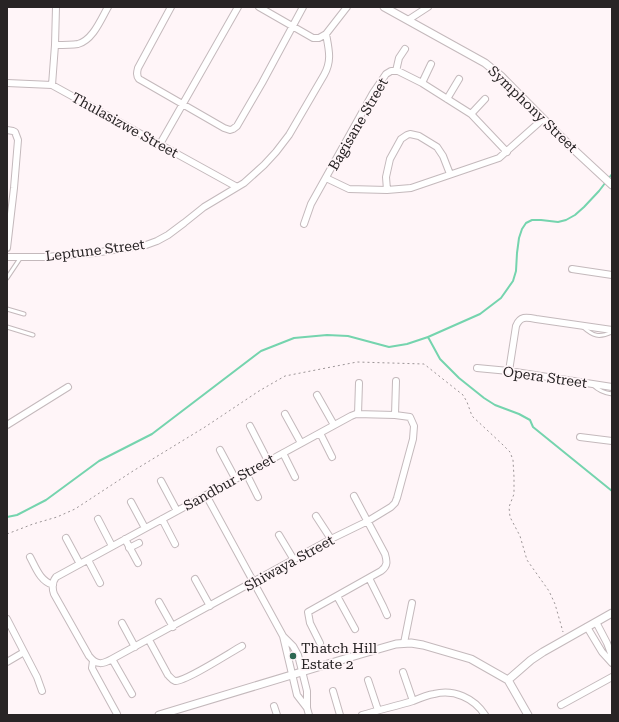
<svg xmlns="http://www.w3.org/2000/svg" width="619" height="722" viewBox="0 0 619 722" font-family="'Roboto Serif',serif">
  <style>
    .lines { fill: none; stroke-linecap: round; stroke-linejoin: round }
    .stream { stroke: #75d4ae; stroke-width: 2 }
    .service-casing { stroke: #c4b9bc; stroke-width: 5 }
    .minor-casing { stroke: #c4b9bc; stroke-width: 8 }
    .tertiary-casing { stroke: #c4b9bc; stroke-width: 9 }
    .path { stroke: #9c9597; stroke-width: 1; stroke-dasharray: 2 3; stroke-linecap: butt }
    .service { stroke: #fff; stroke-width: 3 }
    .minor { stroke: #fff; stroke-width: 6 }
    .tertiary { stroke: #fff; stroke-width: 7 }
    .poi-dot { fill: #2d6852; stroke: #fff5f8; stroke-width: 1.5 }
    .labels { text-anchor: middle; stroke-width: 3.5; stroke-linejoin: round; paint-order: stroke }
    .street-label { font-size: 14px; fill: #282425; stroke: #fff5f8 }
    .poi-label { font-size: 14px; fill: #282425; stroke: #fff5f8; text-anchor: start }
  </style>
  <rect width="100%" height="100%" fill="#fff5f8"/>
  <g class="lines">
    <path class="stream" d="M 428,337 L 440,359 L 459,378 L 484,398 L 495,405 L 519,414 L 530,420 L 533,427 L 612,491
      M 7,517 L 17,515 L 46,500 L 99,461 L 152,434 L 261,351 L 294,338 L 327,335 L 348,336 L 389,347 L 407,344 L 428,337 L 480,314 L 501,298 L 513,281 L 516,271 L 517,253 L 519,238 L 522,229 L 526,223 L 532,220 L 541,220 L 558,222 L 566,220 L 575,215 L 584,207 L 599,191 L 612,174"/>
    <defs>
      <path id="service" d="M 7,278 L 21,257
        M 7,309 L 24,314
        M 7,327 L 33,335
        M 583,327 C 593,336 599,338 612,332
        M 593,385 C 599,391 604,393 612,394"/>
      <path id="minor" d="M 171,7 L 138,68 C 137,72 136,75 139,79 L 224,128 L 230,130 L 233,129 L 237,126 L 262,83 L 303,7
        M 259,7 L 313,38 L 319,38 L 326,34 L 347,7
        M 408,20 L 428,7
        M 55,45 C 62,45 71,45 78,44 C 93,40 101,19 108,7
        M 396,71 L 399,58 L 405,49
        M 7,83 L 52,85 L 237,187
        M 422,83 L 431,64
        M 52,85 L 55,45 L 56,7
        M 447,99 L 459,79
        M 471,114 L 485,99
        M 7,130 L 13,131 L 15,132 L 18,140 L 14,188 L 7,248
        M 160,144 L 238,7
        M 326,178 L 349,189 L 387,190 L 411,188 L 499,158 L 543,119
        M 387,190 L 386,177 L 390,159 L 401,139 L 407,135 L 410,134 L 419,136 L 437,147 L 443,156 L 450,174
        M 304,224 L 311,204 L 373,93 L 386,74 L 391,71 L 398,71 L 422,83 L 471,114 L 507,152
        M 7,257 L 45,257 L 94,253 L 146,245 L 157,241 L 168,235 L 184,223 L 204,207 L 244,183 L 264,165 L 276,152 L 289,135 L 324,75 C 332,61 329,50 326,34
        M 572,269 L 612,275
        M 477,368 L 509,371 L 612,387
        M 509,371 L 516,326 C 520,316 526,317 536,319 L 612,330
        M 317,395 L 334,425
        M 285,414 L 301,443
        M 356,414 L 395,415 L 410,417 L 414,426 L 413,439 L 397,498 L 395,503 L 391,507 L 368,521 L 331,539 L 112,659 C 103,664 97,666 89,656 L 54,594 C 52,588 52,582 56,577 L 351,416 Z
        M 358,414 L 359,383
        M 395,415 L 396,381
        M 7,425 L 68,387
        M 250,426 L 268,461
        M 320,433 L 332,457
        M 580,437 L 612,441
        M 220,450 L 235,478
        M 283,453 L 295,477
        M 246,473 L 258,497
        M 161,481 L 177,511
        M 206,495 L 283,636 L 297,695 L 307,708
        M 131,502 L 145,528
        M 316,516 L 331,539
        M 98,519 L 112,546
        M 162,519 L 175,544
        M 279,535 L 294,560
        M 66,538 L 80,564
        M 125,539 L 138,563
        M 129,548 L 139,543
        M 30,557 C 36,568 40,581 53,585
        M 88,560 L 100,583
        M 369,578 L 383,606 L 387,615
        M 195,579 L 210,606
        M 337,596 L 355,629
        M 159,602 L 173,627
        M 7,619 L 37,677 L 42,691
        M 596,622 L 607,643 L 612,656
        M 122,623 L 135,647
        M 587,627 L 602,652 L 612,663
        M 284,637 L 293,646 L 298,655 L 307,691 L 307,708 L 309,715
        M 149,640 L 168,675 C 170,677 172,680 175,681 C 185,682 231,652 242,646
        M 320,643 L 310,623 L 308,612 L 381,571 C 388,566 387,561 385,554 L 354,496
        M 404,643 L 412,603
        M 112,659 L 132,694
        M 93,661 L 92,668 L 94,672 L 117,714
        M 7,662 L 24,652
        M 403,672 L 413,701
        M 368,680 L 378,710
        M 333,691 L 340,715
        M 561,705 L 612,677
        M 274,706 L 277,715
        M 362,715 C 379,710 396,706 413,701 C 420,698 427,695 434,694 C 454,689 474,698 485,715"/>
      <path id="tertiary" d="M 384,7 L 485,63 L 501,76 L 571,147 L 612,185
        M 508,680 L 531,660 L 543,652 L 612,613
        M 159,715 L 361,654 L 396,644 L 411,643 L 423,645 L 471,659 L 508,680 L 528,715"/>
    </defs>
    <use href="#service" class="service-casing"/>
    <use href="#minor" class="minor-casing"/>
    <use href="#tertiary" class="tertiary-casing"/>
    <path class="path" d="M 7,534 L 33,524 L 57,517 L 75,509 L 133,471 L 205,427 L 259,391 L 285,376 L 357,362 L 424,364 L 463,395 L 467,402 L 472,416 L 502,444 L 510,452 L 513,460 L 514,477 L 514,494 L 509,507 L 510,517 L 520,536 L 527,560 L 549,591 L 555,604 L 563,632"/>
    <use href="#service" class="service"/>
    <use href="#minor" class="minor"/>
    <use href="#tertiary" class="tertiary"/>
  </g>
  <circle class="poi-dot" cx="293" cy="656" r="4"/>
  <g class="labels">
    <g class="street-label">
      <text transform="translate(533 109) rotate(44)" y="5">Symphony Street</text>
      <text transform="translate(358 124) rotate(-60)" y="5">Bagisane Street</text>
      <text transform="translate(125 125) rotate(29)" y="5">Thulasizwe Street</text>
      <text transform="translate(95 250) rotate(-7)" y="5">Leptune Street</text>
      <text transform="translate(545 377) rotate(8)" y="5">Opera Street</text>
      <text transform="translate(229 482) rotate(-29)" y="5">Sandbur Street</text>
      <text transform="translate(289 563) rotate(-29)" y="5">Shiwaya Street</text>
    </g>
    <g class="poi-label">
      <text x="301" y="653">Thatch Hill<tspan x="301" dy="16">Estate 2</tspan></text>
    </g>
  </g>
  <rect width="619" height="722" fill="none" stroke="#282425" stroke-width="16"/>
</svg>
